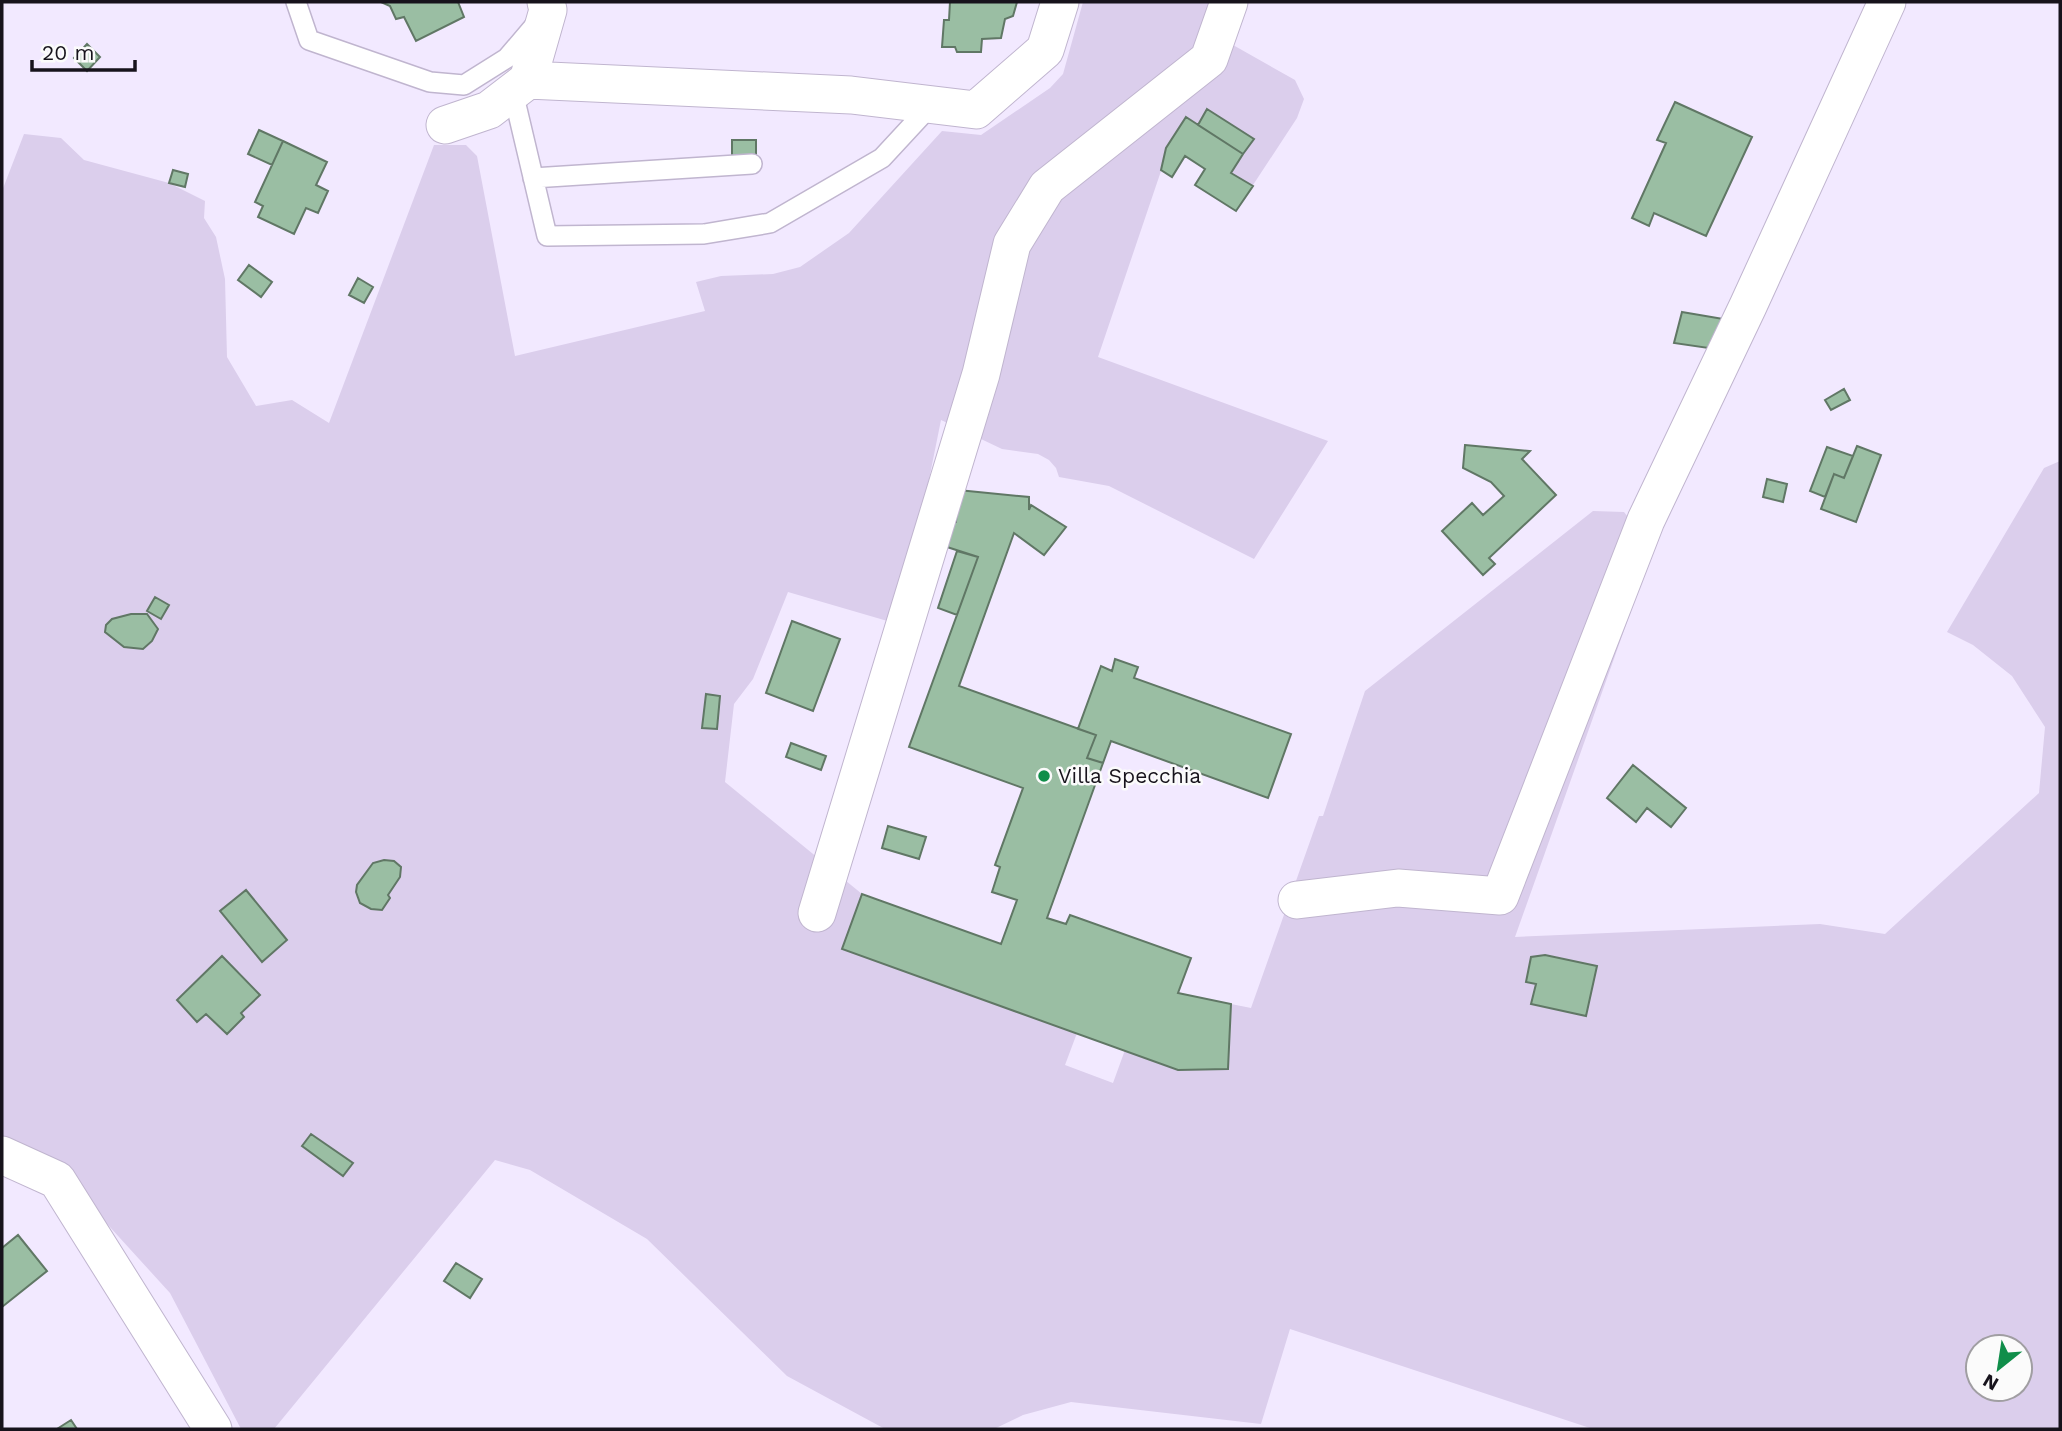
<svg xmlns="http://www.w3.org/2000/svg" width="2062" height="1431" viewBox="0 0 2062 1431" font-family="'Work Sans',sans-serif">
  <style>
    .green { fill: #dbceec; fill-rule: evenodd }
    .building { fill: #9abea3; stroke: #607765; stroke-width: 2 }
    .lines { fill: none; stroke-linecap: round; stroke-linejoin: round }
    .lane-casing { stroke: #c0b5cf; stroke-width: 22 }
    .street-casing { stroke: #c0b5cf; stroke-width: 39 }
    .lane { stroke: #fff; stroke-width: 19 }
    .street { stroke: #fff; stroke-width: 37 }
    .poi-dot { fill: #108e4a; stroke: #fbfbfb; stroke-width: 2.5 }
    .labels { text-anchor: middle; stroke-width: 5; stroke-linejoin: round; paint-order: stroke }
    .poi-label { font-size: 21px; fill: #17131c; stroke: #fbfbfb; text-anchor: start }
  </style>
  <rect width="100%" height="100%" fill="#f2e9ff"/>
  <path class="green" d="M 1083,2 L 1219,2 L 1210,32 L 1295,80 L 1304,99 L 1297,118 L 1236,211 L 1195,185 L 1205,169 L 1185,156 L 1172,177 L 1161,171 L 1098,357 L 1328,441 L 1254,559 L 1109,486 L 1059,477 L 1056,468 L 1049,460 L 1038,454 L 1002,449 L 941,420 L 914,554 L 905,557 L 920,576 L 908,627 L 788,592 L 753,679 L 734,704 L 725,782 L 862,894 L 842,949 L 1077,1033 L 1065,1065 L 1113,1083 L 1125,1050 L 1228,1069 L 1231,1004 L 1251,1008 L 1319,816 L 1323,816 L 1365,691 L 1593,511 L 1624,512 L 1653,549 L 1515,937 L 1820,924 L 1885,934 L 2039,793 L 2045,727 L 2012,676 L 1973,645 L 1947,632 L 2044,468 L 2060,461 L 2060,1429 L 1593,1429 L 1290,1329 L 1261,1424 L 1071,1402 L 1023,1415 L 994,1429 L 885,1429 L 787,1376 L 647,1239 L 530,1170 L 495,1160 L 274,1429 L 241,1429 L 170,1293 L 68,1181 L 2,1139 L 2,191 L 24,134 L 61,138 L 84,160 L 169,183 L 205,201 L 204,218 L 216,237 L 225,279 L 227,357 L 256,406 L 292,400 L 329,423 L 434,145 L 466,145 L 477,156 L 515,356 L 705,311 L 696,282 L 721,276 L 773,274 L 800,267 L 849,233 L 942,131 L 981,135 L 1050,88 L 1063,74 ZM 1978,1347 L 2020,1347 L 2020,1389 L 1978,1389 Z"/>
  <path class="building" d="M 381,2 L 458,2 L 464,17 L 416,41 L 404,17 L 396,19 L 390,6 Z
    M 950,2 L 1017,2 L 1013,16 L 1005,19 L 1001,38 L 982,39 L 981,52 L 957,52 L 955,47 L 942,47 L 944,20 L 949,20 Z
    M 87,44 L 100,57 L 87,71 L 74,58 Z
    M 1675,102 L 1752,137 L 1706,236 L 1654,213 L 1649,226 L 1632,218 L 1666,143 L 1657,140 Z
    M 1207,109 L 1254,139 L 1243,154 L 1198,125 Z
    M 1186,117 L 1243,154 L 1231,173 L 1253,186 L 1236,211 L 1195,185 L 1205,169 L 1185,156 L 1172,177 L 1161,170 L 1166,148 Z
    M 259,130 L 283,141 L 272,165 L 248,154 Z
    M 732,140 L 756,140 L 756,161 L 732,161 Z
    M 283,141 L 327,162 L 316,185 L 328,191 L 318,213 L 306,208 L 294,234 L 258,217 L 263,206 L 255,202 Z
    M 173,170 L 188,174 L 185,187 L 169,183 Z
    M 249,265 L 272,282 L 261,297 L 238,280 Z
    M 358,278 L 373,287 L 364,303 L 349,295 Z
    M 1682,312 L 1735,321 L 1722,350 L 1674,343 Z
    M 1844,389 L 1850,400 L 1831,410 L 1825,400 Z
    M 1465,445 L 1530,451 L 1522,459 L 1556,495 L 1489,558 L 1495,564 L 1483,575 L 1442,531 L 1472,503 L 1483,515 L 1504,496 L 1491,482 L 1463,468 Z
    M 1857,446 L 1881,455 L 1856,522 L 1821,509 L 1834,474 L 1844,478 Z
    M 1827,447 L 1853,456 L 1844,478 L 1834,474 L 1825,497 L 1810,491 Z
    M 1767,479 L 1787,484 L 1783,502 L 1763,497 Z
    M 958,490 L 1029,497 L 1029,510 L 1031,505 L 1066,527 L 1044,555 L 1014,533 L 959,686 L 1096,735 L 1087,758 L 1103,763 L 1047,918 L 1066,924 L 1070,915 L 1191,958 L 1178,993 L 1231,1004 L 1228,1069 L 1178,1070 L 842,949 L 862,894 L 1001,944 L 1017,900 L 992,892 L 1000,867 L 995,865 L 1023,788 L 909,747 L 978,557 L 947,547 L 950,523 L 956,522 Z
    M 957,551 L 978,557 L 957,615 L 938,608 Z
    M 155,597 L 169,605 L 161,619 L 147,611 Z
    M 131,614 L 147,614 L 158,629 L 152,641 L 143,649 L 124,647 L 105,632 L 106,625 L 112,619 Z
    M 792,621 L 840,639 L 813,711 L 766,693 Z
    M 1115,659 L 1138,667 L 1134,678 L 1291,734 L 1268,798 L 1111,741 L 1103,763 L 1087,758 L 1096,735 L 1078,729 L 1101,666 L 1112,671 Z
    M 706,694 L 720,696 L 717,729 L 702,728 Z
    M 791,743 L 826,756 L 821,770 L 786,757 Z
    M 1633,765 L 1686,808 L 1671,827 L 1647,808 L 1636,822 L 1607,798 Z
    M 888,826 L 926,837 L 919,859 L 882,848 Z
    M 384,860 L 394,861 L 401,867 L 400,877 L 388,895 L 390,898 L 382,910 L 371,909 L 360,903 L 356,892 L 357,885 L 373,863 Z
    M 246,890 L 287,940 L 262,962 L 220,911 Z
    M 1545,955 L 1597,966 L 1586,1016 L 1531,1004 L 1536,984 L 1526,982 L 1531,957 Z
    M 222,956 L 260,995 L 241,1013 L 244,1017 L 227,1034 L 206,1014 L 197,1022 L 177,1000 Z
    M 311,1134 L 353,1163 L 343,1176 L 302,1146 Z
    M 18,1235 L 47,1271 L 2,1307 L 2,1248 Z
    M 456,1263 L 482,1279 L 470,1298 L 444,1281 Z
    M 71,1420 L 77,1429 L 57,1429 Z"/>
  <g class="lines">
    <defs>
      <path id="lane" d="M 296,2 L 309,40 L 430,82 L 464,85 L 507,58 L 536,24
        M 513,92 L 547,236 L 704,234 L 770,223 L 882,158 L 932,104
        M 533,178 L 752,164"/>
      <path id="street" d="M 528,80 L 548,10 L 546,2
        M 445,125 L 489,110 L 528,80 L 851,95 L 976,110 L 1045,50 L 1060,2
        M 1297,900 L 1398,888 L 1500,896 L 1646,520 L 1748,306 L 1887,2
        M 817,913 L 981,374 L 1012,244 L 1047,187 L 1209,59 L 1229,2
        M 2,1155 L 57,1180 L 213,1429"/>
    </defs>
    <use href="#lane" class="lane-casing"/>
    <use href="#street" class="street-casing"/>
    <use href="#lane" class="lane"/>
    <use href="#street" class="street"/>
  </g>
  <circle class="poi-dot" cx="1044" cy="776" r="7"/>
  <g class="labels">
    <g class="poi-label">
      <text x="1058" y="783">Villa Specchia</text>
    </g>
  </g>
  <rect width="2062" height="1431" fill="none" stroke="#17131c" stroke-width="7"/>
  <g transform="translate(1999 1368) rotate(210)"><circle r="33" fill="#fbfbfb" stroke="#a09ea2" stroke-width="2"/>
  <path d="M0-5L12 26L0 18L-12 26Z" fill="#108e4a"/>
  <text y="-10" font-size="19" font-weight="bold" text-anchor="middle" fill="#17131c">N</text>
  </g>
  <path d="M32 60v10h103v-10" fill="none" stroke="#17131c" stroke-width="3.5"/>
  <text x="42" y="60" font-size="21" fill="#17131c" stroke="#fbfbfb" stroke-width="5" paint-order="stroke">20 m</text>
</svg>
